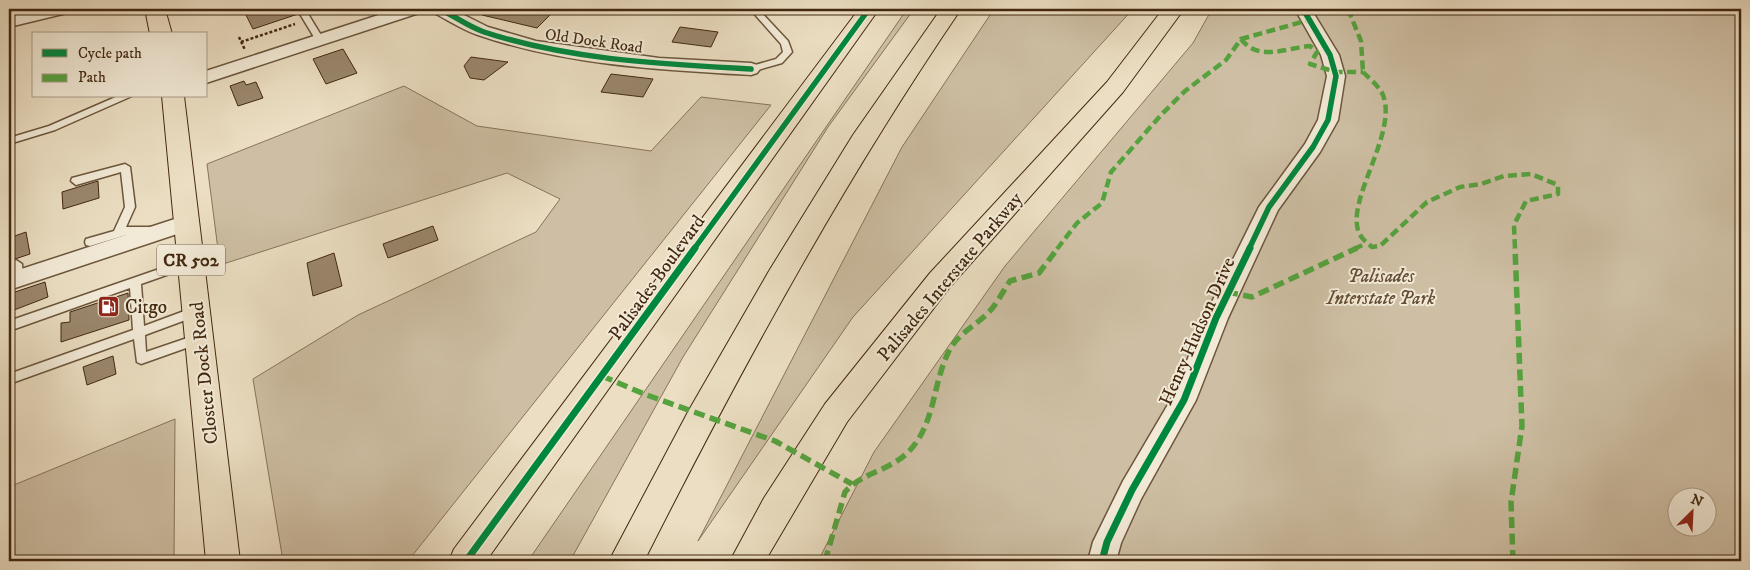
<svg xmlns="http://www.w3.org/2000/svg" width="1750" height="570" viewBox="0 0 1750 570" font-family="'IM FELL DW Pica',serif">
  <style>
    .green { fill: #cebfa4; stroke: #88745a; fill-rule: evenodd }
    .building { fill: #9a876d; stroke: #422810 }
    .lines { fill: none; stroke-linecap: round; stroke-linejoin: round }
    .lane-casing { stroke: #6c563c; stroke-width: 3 }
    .street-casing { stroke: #6c563c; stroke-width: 3 }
    .primary-casing { stroke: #422810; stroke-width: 2 }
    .highway-casing { stroke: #422810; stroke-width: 2 }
    .path { stroke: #422810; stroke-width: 2.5; stroke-dasharray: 3 2; stroke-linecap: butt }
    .lane { fill: #f2ead7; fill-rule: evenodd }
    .street { fill: #f2ead7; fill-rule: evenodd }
    .primary { fill: #ebdec2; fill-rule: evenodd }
    .highway { fill: #ebdec2; fill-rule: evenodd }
    .quiet-far1 { stroke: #55a33f; stroke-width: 4.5; stroke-dasharray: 9 4.5; stroke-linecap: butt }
    .quiet { stroke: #55a33f; stroke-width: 5.5; stroke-dasharray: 11 5.5; stroke-linecap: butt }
    .cycleway-far1-casing { stroke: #f2ead7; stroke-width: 8 }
    .cycleway-casing { stroke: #f2ead7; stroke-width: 10 }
    .cycleway-far1 { stroke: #00873e; stroke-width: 5.5 }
    .cycleway { stroke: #00873e; stroke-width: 7 }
    .labels { text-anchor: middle; stroke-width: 4; stroke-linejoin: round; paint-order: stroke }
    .far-street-label { font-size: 16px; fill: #422810; stroke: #f2ead7 }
    .shield { fill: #f2ead7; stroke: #77624c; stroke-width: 1 }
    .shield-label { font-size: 18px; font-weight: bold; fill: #422810 }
    .park-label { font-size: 19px; font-style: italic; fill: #654e35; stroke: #f2ead7 }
    .street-label { font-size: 19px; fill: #422810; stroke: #f2ead7 }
    .poi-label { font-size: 19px; fill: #422810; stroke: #f2ead7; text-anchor: start }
  </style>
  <rect width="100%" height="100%" fill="#ebdec2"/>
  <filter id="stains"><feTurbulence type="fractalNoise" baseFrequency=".004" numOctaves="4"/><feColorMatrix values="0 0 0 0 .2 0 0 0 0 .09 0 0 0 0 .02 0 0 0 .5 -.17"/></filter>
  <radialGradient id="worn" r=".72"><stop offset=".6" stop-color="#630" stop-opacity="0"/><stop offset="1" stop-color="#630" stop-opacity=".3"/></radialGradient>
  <path class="green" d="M 907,9 L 914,9 L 828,127 L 683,357 L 570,561 L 528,561 Z
    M 994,9 L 1133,9 L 853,317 L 698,541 L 902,147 Z
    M 1212,9 L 1741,9 L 1741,561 L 818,561 L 874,452 L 1005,266 L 1193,43 ZM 1678,498 L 1708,498 L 1708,528 L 1678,528 Z
    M 404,86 L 477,126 L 651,151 L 701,97 L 771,105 L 408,561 L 283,561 L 253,379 L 358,315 L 536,232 L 560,199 L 507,173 L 220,265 L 207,164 Z
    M 175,419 L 174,561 L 9,561 L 9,487 Z"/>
  <path class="building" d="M 243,9 L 295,9 L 298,14 L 253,29 Z
    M 483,9 L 537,9 L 553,12 L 537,28 L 482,15 Z
    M 680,27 L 718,32 L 711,47 L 672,42 Z
    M 343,49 L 357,73 L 326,84 L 313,59 Z
    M 471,57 L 508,62 L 484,80 L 470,78 L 464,66 Z
    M 611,74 L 653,79 L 643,97 L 601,92 Z
    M 244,81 L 246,85 L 256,82 L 263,98 L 238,106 L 230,86 Z
    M 98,181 L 99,198 L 63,209 L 62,192 Z
    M 433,226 L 438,240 L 388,258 L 383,244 Z
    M 26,232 L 30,254 L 9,261 L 9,238 Z
    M 334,253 L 342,286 L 313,296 L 307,263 Z
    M 45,282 L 48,297 L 9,312 L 9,294 Z
    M 128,293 L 129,320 L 61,342 L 61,323 L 70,322 L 70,312 Z
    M 113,356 L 116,374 L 87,385 L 83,367 Z"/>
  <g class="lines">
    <defs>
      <path id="lane" d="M 297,9 L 305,9 L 324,40 L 323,42 L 317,42 Z
        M 750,9 L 758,9 L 788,41 L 792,52 L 782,63 L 751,72 L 746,69 L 748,67 L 776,59 L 783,52 L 781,44 Z
        M 118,96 L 132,96 L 55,130 L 9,144 L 9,138 L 49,126 Z
        M 125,164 L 130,167 L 135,207 L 126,227 L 156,227 L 161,231 L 156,235 L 126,235 L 90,246 L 86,245 L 85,242 L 86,239 L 114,231 L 125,207 L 121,172 L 76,185 L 71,181 L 72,178 Z
        M 191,258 L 195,259 L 197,262 L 195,265 L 141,284 L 144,326 L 195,307 L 199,309 L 201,312 L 199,315 L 145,335 L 146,352 L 199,334 L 203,336 L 205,339 L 203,342 L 141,364 L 137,362 L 134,339 L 9,384 L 9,374 L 133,330 L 130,288 L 9,331 L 9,321 Z
        M 16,260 L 22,264 L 23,279 L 17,283 L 11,279 L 10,264 Z"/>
      <path id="street" d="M 41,9 L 69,9 L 67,13 L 9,27 L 9,17 Z
        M 397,9 L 421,9 L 419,13 L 206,83 L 206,71 Z
        M 432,9 L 452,9 L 488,27 L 536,41 L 659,58 L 751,63 L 757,65 L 760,69 L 757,73 L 751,75 C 660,70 565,65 478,35 C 463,30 448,20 434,13 Z
        M 1295,9 L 1311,9 L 1339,55 L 1345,76 L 1338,120 L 1320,152 L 1278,210 L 1228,318 L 1196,400 L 1141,499 L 1121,543 L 1116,561 L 1088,561 L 1093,542 L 1123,481 L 1173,396 L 1204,318 L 1259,207 L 1305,144 L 1318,120 L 1327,76 L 1321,55 Z
        M 187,215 L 195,218 L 198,223 L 195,228 L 9,290 L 9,273 Z"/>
      <path id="primary" d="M 145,9 L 165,9 L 172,34 L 150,34 Z
        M 859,9 L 879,9 L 486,561 L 449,561 L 454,549 Z
        M 162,96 L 184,96 L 240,561 L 206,561 Z"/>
      <path id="highway" d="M 941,9 L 961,9 C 841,185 740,371 644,561 L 609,561 L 689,410 L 769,271 L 853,135 Z
        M 1163,9 L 1184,9 L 1123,92 L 950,287 L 847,422 L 765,561 L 730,561 L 764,498 L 825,404 L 930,273 L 1107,82 Z"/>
    </defs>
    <use href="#lane" class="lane-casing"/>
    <use href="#street" class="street-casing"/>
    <use href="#primary" class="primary-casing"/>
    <use href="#highway" class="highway-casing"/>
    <path class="path" d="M 239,37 L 245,50
      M 241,42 L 295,24"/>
    <use href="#lane" class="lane"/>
    <use href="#street" class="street"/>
    <use href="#primary" class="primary"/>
    <use href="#highway" class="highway"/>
    <path class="quiet-far1" d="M 1348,9 L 1361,41 L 1363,72
      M 1241,39 C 1259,62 1285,48 1310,46 L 1317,52 L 1310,64 L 1336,72 L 1363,72
      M 1363,72 C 1370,79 1379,86 1383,95 C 1398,134 1345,200 1359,233 C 1362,239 1367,243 1372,247 L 1380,246 L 1427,202 L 1460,187 L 1481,184 L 1504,176 L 1531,174 L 1558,185 L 1558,194 L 1526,201 L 1514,225 L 1515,249
      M 1057,249 L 1077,223 L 1102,203 L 1111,172 L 1161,115 L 1185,91 L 1226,60 L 1241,39 L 1309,20
      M 1354,249 L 1365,244"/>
    <path class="quiet" d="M 1227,292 L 1252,297 L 1357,248
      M 602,376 L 644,394 L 775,441 L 852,484
      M 825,561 L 845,492 C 862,472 892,471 911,449 C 935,422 933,384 948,353 C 956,335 975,326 988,313 C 997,304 1003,291 1010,281 L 1039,273 L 1058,248
      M 1513,561 L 1511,502 L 1522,426 L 1515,248"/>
    <defs>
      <path id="cycleway-far1" d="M 440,9 C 454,16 469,27 484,32 C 569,60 662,64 751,69
        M 694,249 L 869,9
        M 1249,249 L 1269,207 L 1313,147 L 1328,120 L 1336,76 L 1330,55 L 1303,9"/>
      <path id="cycleway" d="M 466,561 L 695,248
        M 1102,561 L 1107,542 L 1132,490 L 1184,400 L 1216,318 L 1250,248"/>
    </defs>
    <use href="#cycleway-far1" class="cycleway-far1-casing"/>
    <use href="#cycleway" class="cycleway-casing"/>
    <use href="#cycleway-far1" class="cycleway-far1"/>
    <use href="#cycleway" class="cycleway"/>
  </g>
  <defs>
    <symbol id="fuel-square" viewBox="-11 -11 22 22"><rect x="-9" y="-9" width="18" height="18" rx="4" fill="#8f2418" stroke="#f2ead7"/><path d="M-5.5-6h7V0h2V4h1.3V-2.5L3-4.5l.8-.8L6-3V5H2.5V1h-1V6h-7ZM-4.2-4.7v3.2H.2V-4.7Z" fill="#fff"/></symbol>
  </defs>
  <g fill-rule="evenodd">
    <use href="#fuel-square" x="96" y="294" width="25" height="25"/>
  </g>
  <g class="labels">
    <g class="far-street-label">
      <text transform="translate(594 40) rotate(8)" y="6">Old Dock Road</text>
    </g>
    <rect class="shield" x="157" y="244.5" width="68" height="31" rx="4"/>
    <g class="shield-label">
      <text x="191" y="266">CR 502</text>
    </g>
    <g class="park-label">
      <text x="1381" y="282">Palisades<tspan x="1381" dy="22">Interstate Park</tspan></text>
    </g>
    <g class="street-label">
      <text transform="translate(949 276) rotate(-50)" y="7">Palisades Interstate Parkway</text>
      <text transform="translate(656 277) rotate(-54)" y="7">Palisades Boulevard</text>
      <text transform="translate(1196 331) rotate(-66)" y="7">Henry Hudson Drive</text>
      <text transform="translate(203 373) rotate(-96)" y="7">Closter Dock Road</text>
    </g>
    <g class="poi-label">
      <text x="125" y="313">Citgo</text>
    </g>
  </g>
  <rect width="1750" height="570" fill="none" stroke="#ebdec2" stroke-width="30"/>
  <rect x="10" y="10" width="1730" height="550" fill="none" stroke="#422810" stroke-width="2.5"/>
  <rect x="15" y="15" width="1720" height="540" fill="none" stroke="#422810"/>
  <rect x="32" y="32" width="175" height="65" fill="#f2ead7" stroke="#ac9c87"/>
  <rect x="42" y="49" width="25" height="8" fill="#00873e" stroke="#ac9c87"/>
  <text x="78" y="58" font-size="15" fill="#422810">Cycle path</text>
  <rect x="42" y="74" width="25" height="8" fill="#55a33f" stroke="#ac9c87"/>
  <text x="78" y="82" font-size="15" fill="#422810">Path</text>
  <g transform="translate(1692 512) rotate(24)"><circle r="24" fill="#f2ead7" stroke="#ac9c87"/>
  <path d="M0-4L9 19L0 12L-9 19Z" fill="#8f2418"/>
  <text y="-8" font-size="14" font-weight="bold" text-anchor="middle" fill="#422810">N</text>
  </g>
  <rect width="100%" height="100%" filter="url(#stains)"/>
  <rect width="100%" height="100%" fill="url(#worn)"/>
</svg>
